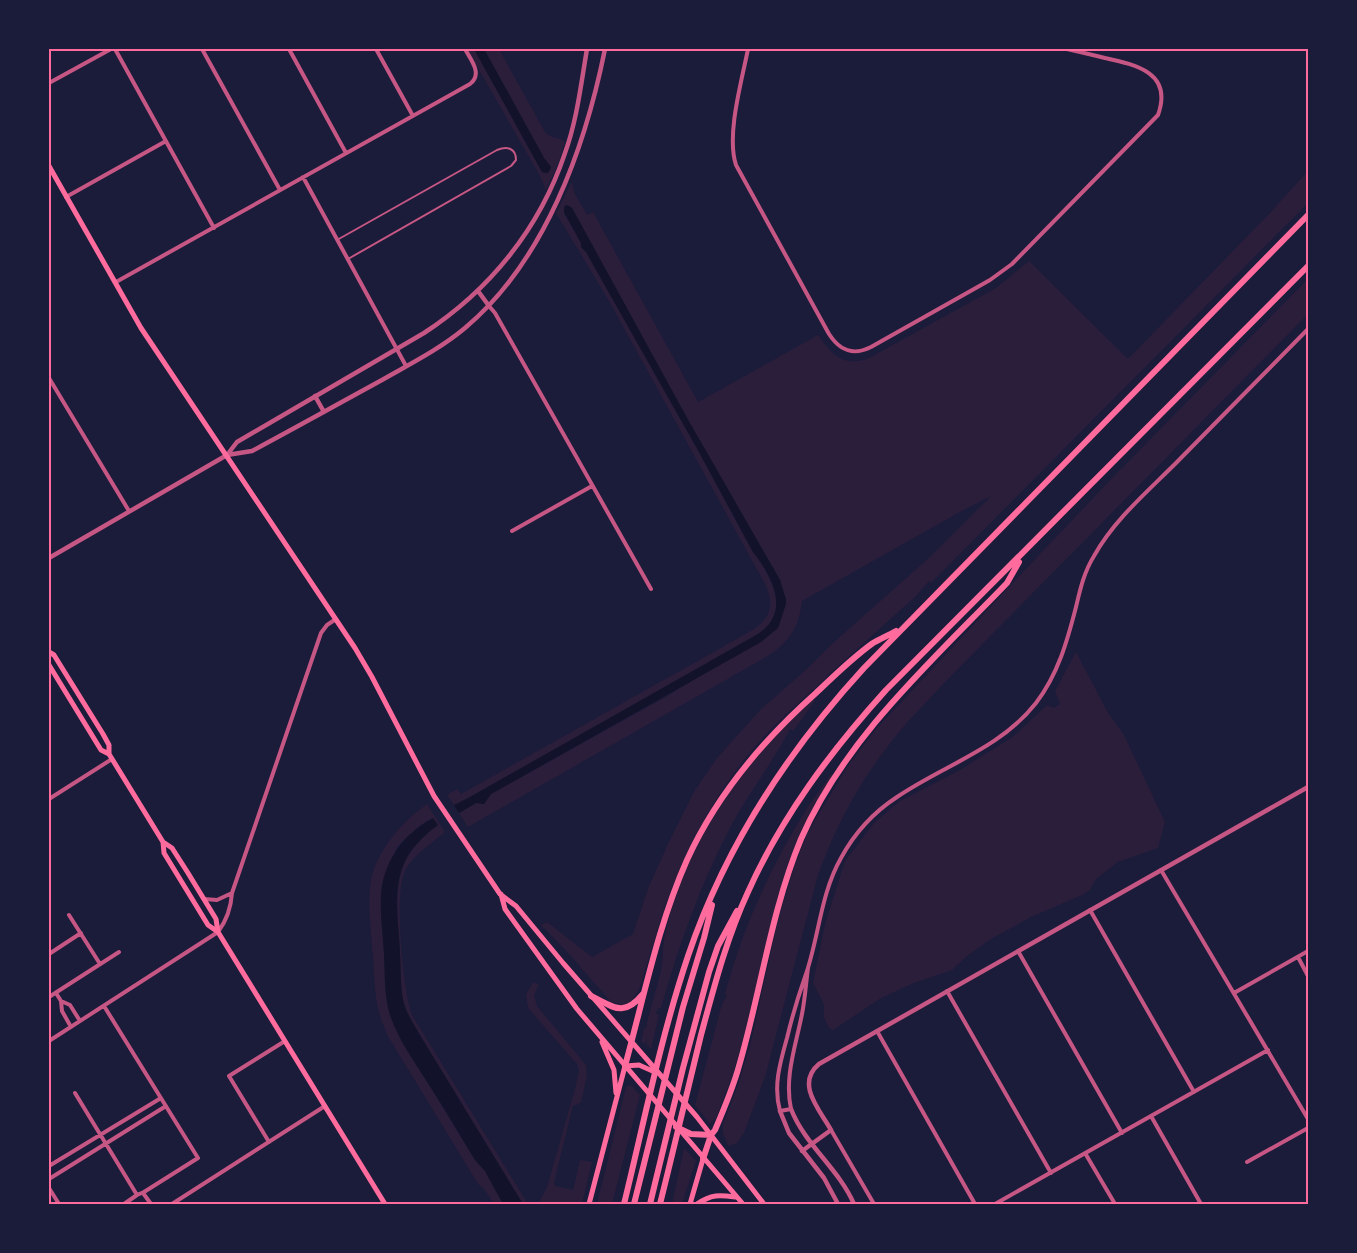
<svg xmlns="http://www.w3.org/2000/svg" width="1357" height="1253" viewBox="0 0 1357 1253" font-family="Lato,sans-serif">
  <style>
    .green { fill: #2a1e3b }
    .water { fill: #12122b }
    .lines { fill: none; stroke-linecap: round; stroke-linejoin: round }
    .service { stroke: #c65784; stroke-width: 2 }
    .minor { stroke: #c65784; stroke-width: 4 }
    .tertiary { stroke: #c65784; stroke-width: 4.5 }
    .secondary { stroke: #ff6b9d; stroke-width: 5 }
    .motorway { stroke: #ff6b9d; stroke-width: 6 }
    .neatline { fill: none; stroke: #ff6b9d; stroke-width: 2 }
  </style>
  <rect width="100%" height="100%" fill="#1b1b3a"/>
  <path class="green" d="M 467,49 L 474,49 L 542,172 L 545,173 L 550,171 L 551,168 L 544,158 L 484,49 L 499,49 L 545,132 C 552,139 559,137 565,142 L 558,164 L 546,190 L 539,174 Z
    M 1308,171 L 1308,203 L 931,583 L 929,581 L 916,596 L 826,677 L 826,678 C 803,699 780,719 760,741 C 717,789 687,846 665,906 C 659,925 653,945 647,964 C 643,975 641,990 633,999 C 629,1004 625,1005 620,1006 L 619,1004 L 611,1002 L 570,955 L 541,925 L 547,922 L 592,957 L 633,934 L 649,886 L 668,844 L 695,790 L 717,758 L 761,709 L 808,668 L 833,643 L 930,557 L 991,496 L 958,513 L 802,601 C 799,627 790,641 768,656 L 468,827 L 459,813 L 476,803 L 484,804 L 491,794 L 669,695 L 779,626 L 786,600 L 780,580 L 687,418 L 572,208 L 567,205 L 565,206 L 564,213 L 581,243 L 581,247 L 586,252 L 699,452 L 753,552 C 768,571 790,609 766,629 C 755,638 741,644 729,651 L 460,803 L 454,805 L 447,795 L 457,789 L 461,794 L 749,632 C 769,620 776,607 765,584 L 609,301 L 556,213 L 572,181 L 574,192 L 587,215 L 593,212 L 698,402 L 818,335 C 831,354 844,368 869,358 L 996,288 L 1029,261 L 1128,359 L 1268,215 Z
    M 1308,279 L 1308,314 L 946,681 C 928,701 908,720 892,741 C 859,782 836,826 818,875 L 765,1077 L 744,1133 L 737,1143 L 728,1146 L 724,1135 L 723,1135 L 723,1124 L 738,1085 L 750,1046 L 778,920 L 793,871 L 806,836 L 815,820 L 847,767 L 876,729 L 1022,573 L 1115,475 Z
    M 1076,652 L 1107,711 L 1124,735 L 1165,822 L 1158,848 L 1118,862 L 1096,879 L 1090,890 L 1082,895 L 1031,917 L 991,939 L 967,956 L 952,970 L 914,983 L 881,998 L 833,1030 L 829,1028 L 824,1017 L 824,1005 L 813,983 L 825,924 L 845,861 L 874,823 L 900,801 L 960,770 L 1014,736 L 1047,705 L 1054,708 L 1060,704 L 1055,691 Z
    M 814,699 L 815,701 L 793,731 L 790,729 C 773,762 750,791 732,824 C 701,883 679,944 661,1008 L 658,1008 L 656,1014 L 659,1015 L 651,1049 L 647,1045 L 646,1035 L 646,1044 L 641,1042 L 644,1028 L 646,1029 C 649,1009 657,990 661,970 C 664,956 662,945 666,930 C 684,857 724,791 775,736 C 787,723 801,711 814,699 Z
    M 831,774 L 833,775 L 813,809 L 788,866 L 777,899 L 741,1047 L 732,1077 L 716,1118 L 710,1124 L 695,1105 L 722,1004 L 727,995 L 725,994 C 743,927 771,865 809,805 C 816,795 824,785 831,774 Z
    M 427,804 L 445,832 C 431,844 408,858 403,877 C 395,901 403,991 412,1015 L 528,1204 L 522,1203 L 418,1032 C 413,1023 407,1014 404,1004 C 400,988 401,970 400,954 C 399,925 393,894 403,866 C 409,850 424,835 437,825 L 433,818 C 418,825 408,836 397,847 L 382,887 L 381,895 L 386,987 L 391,1015 L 401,1037 L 423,1075 L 475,1160 L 485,1171 L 503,1204 L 494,1204 L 484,1189 L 478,1184 L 389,1038 C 374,1008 375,989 373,956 C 371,934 368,910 370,887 C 372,856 402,821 427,804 Z
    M 533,982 L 539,984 L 534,996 L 537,1006 L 586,1065 L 587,1075 L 581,1102 L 577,1105 L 573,1105 L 554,1183 L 555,1186 L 573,1190 L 580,1160 L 592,1162 L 582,1204 L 538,1204 L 547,1187 L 575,1089 L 579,1071 L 577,1064 L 528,1008 L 526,995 Z
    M 629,1085 L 632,1086 L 640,1095 L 612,1204 L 597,1204 L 626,1087 Z
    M 684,1148 L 696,1161 L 682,1204 L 672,1204 Z"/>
  <path class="water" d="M 474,49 L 484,49 L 544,158 L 551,167 L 548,173 L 542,172 Z
    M 567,205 L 572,208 L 687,418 L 780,580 L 786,600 L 786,604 L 778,628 L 761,642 L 491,794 L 484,804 L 476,803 L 459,813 L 454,805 L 470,797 L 758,634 C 791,612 773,577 753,552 L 699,452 L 586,252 L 581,247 L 581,243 L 564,212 L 564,207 Z
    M 433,818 L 438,825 C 424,835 409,849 403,866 C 392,893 399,925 400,954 C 401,970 400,988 404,1004 C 407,1014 413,1023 418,1032 L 523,1204 L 503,1204 L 485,1171 L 475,1160 C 461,1137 448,1114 433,1091 C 418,1067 399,1042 390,1015 C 384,996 385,974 384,954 C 383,935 380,916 381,897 C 382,862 404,834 433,818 Z"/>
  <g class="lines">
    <path class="service" d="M 337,240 L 497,150 C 507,146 516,148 516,160 L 511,166 L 348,259"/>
    <path class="minor" d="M 115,49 L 214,228
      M 202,49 L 280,190
      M 289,49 L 346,153
      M 376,49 L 413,116
      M 748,49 C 742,80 726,135 736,165 L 829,334 C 840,351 853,356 871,347 L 990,280 L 1012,264 L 1158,115 C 1173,73 1137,65 1105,58 C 1093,55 1080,52 1067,49
      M 49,83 L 111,49
      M 303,177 L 406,366
      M 66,197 L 166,141
      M 116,282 L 470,84 C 483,74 471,60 465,49
      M 489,306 L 495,313 L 651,589
      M 49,378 L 129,511
      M 512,531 L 592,486
      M 49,799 L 112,759
      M 1161,870 L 1308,1119
      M 204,899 L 217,900 L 232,893
      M 1090,910 L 1194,1092
      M 69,915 L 100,964
      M 1018,951 L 1122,1133
      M 49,954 L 81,933
      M 1298,957 L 1308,976
      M 808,968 C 806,983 805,999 802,1014 C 796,1045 784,1077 791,1109 L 780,1111 C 773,1086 780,1063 787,1038 C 792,1017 798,997 805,977 C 819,938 820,895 841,858 C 854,834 874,812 897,797 C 944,765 1000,749 1036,703 C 1058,674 1067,642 1076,607 C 1080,590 1084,572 1094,556 C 1114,520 1147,492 1176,463 C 1220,418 1264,374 1308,329
      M 947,991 L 1051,1173
      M 56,993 L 61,1001 L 62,1011 L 71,1027
      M 1234,993 L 1308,951
      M 49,997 L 119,952
      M 61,1001 L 70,1005 L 80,1021
      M 104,1006 L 198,1158 L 144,1192 L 137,1195 L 124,1204
      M 877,1031 L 975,1204
      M 49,1041 L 218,932 C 227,920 231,908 232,893 L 321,633 L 327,625 L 336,619
      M 75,1093 L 137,1195
      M 1151,1116 L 1201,1204
      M 831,1130 L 874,1204
      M 269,1142 L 229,1076 L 285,1041
      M 1085,1153 L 1115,1204
      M 1247,1162 L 1308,1128
      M 49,1166 L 161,1098
      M 49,1179 L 166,1106
      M 49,1188 L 59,1204
      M 143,1193 L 151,1204
      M 172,1204 L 325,1106
      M 995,1204 L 1268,1050"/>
    <path class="tertiary" d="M 478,291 L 489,306
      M 315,396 L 324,412
      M 227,455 L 252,451 C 295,428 338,404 382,380 C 410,364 440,349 465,328 C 545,261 585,148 605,49
      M 49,558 L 227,455 L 237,442 L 424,333 C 490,290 540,228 565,153 C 577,120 581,84 587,49
      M 791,1109 C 805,1145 839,1169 854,1204
      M 780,1111 L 789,1133 L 824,1178 L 838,1204
      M 802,1151 L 831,1130 C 820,1110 795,1084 819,1064 L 1308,787"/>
    <path class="secondary" d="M 49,166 L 141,328 L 355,648 L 372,677 L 434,796 L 500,894 L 516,906 L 563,963 L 697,1117 L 764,1204
      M 49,652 L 54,655 L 103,734 L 109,745 L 109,754 L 163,842 L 172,848 L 188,873 L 216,919 L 218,932 L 385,1204
      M 49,665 L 101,750 L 109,754
      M 163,842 L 164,853 L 208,925 L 218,932
      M 501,894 L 505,909 L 577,1009 L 743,1204
      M 602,1042 L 614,1070 L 616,1093
      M 625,1066 L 639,1065 L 657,1073
      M 589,1204 L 625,1066
      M 690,1204 L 703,1159
      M 697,1204 C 712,1194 719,1195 736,1197"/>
    <path class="motorway" d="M 591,996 C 614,1007 623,1018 643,994
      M 625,1066 C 644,997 658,925 687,860 C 717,794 762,741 816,693 C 834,676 852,658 873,643 C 880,639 889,635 896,631
      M 676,1127 L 691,1134 L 711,1135
      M 703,1159 L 711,1135 L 715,1130 C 724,1109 733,1088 739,1066 C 761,991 771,911 801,839 C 845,738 932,661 1007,583 L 1019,562
      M 624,1204 C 644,1122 661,1036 688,956 C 725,847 787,752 864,668 L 1308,215
      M 634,1204 L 683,1007 L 704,938 L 712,905
      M 650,1204 L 683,1068 L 709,972 L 718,946 L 737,911
      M 660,1204 C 674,1148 687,1092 701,1035 C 714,987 727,937 748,892 C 782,816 831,751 886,690 L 1308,266"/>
  </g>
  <rect width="1357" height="1253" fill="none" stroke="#1b1b3a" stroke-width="100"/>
  <rect x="50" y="50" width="1257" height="1153" class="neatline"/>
</svg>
